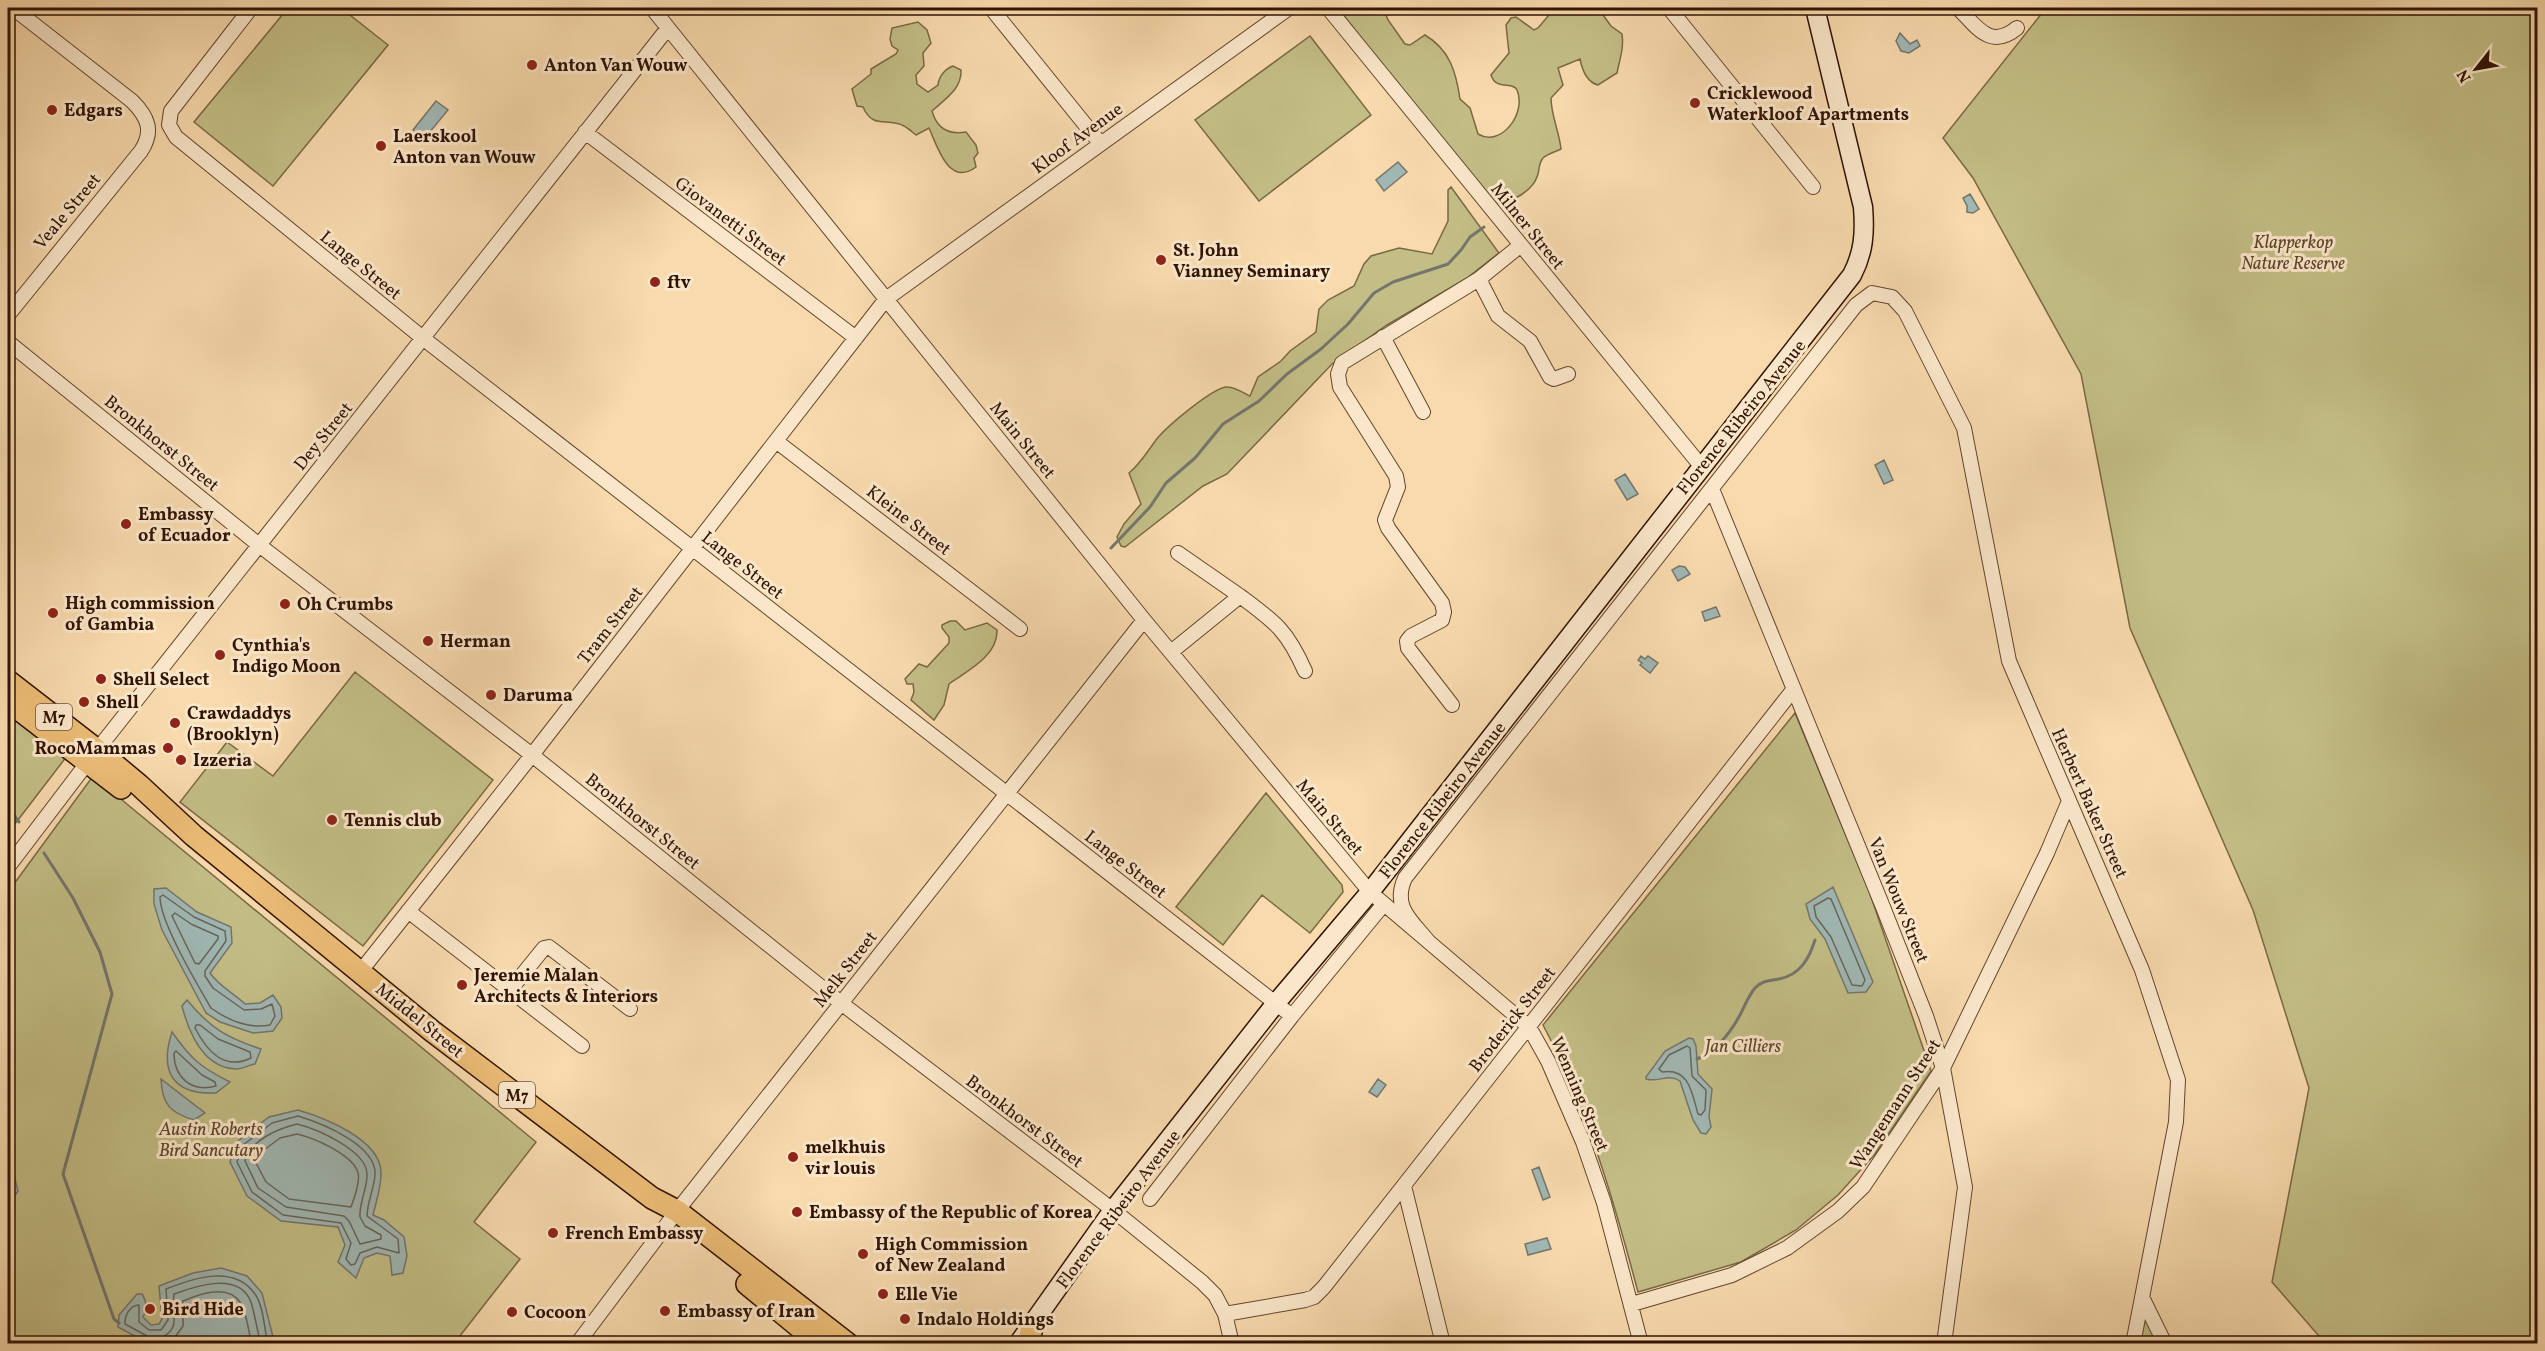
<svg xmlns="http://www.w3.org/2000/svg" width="2545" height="1351" viewBox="0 0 2545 1351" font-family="Vollkorn,serif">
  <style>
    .green { fill: #c3be86; stroke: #7a6845; stroke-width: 1.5 }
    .water { fill: #a0b8b4; stroke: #74766e; stroke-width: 1.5 }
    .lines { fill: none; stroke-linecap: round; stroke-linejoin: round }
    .shore { stroke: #68665c; stroke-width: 1.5 }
    .stream { stroke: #74766e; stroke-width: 3 }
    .street-casing { stroke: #63452e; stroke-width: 16 }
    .secondary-casing { stroke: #311304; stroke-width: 21 }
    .primary-casing { stroke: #311304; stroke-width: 24 }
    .street { stroke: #fae7ca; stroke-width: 14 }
    .secondary { stroke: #fae7ca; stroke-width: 18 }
    .primary { stroke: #ecbd76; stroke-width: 21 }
    .poi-dot { fill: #8f2418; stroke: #fae7ca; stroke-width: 2 }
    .labels { text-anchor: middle; stroke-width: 6; stroke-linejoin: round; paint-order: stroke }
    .shield { fill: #fae7ca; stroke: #6d533f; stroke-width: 1.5 }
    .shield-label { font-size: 16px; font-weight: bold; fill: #311304 }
    .poi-label { font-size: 18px; font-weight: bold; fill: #311304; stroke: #fae7ca; text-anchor: start }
    .street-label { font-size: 18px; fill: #311304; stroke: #fae7ca }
    .park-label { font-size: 18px; font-style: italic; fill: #5d462b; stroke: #fae7ca }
  </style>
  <rect width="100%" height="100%" fill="#f8daad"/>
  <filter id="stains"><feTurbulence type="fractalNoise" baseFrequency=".00333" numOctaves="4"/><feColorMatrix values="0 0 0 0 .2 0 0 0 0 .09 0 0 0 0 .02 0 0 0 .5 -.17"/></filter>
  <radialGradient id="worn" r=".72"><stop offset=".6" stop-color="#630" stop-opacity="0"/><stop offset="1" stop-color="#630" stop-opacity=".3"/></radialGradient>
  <path class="green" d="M 288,8 L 341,8 L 388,45 L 273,186 L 194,122 Z
    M 1340,8 L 1383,8 L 1388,20 L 1405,44 L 1410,45 L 1425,35 C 1450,50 1456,72 1460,99 L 1470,108 L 1478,134 C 1501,148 1527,113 1517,90 C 1513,81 1496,91 1491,75 L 1509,53 L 1506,25 L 1511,18 L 1516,17 L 1534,30 L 1538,28 L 1555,8 L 1598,8 L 1611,26 L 1622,34 C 1624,48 1620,58 1617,73 L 1598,85 C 1586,82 1582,69 1580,59 L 1558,68 L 1563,85 L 1551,98 C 1551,115 1559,131 1561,149 C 1555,152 1547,154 1543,158 C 1538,164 1540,170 1537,177 C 1532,191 1512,202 1498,204 L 1488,197 L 1340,11 Z
    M 2046,8 L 2537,8 L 2537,1343 L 2325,1343 L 2272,1282 L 2309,1088 L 2253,910 L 2130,628 L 2081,374 L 1973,178 L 1943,138 Z
    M 918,22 L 927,30 L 931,43 L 923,53 L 924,66 L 916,75 L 917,84 L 928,92 L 938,85 C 939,76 945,69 953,66 L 961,70 C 962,89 945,99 932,111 C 937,129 949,135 966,132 L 976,145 L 978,153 L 974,158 L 976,167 C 949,187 938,148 929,128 L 916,135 C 912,132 908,128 904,126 C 887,117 873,130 863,107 L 857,106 L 852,89 L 871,74 L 871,69 L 896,54 L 898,50 L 892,46 L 890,39 L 892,28 Z
    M 1310,36 L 1371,115 L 1259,201 L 1195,120 Z
    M 1451,187 L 1499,253 L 1467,278 L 1387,325 L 1332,364 L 1227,474 L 1203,486 L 1125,547 L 1121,546 L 1117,537 L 1124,524 L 1141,504 L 1129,473 C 1141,463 1147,452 1156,440 C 1165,428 1214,386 1228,387 C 1234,387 1244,393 1250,396 L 1258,377 L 1281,361 L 1290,351 L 1316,332 L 1319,309 L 1328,300 L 1354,286 L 1364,264 L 1371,256 L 1399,248 L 1432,254 L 1448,221 L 1448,190 Z
    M 950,621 L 956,621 L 965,630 L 987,623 L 997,630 C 998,656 967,671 949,684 L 944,705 L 934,720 L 911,700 L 914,692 L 913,684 L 907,684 L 905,679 L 919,664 L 927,667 L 949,643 L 949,637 L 942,628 L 942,625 Z
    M 355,672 L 493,780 L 363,946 L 180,802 L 227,742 L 273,776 Z
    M 8,710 L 67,756 L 8,833 Z
    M 1795,713 L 1869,891 L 1931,1071 L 1875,1154 L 1838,1195 L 1796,1230 L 1741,1262 L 1638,1292 C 1614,1201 1587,1108 1543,1025 Z
    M 93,776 L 536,1142 L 474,1222 L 520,1259 L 456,1341 L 458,1343 L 16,1344 L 8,1337 L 8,892 Z
    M 1266,793 L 1342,885 L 1343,892 L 1310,933 L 1262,895 L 1223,945 L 1176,907 Z
    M 2143,1317 L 2165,1343 L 2138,1343 Z"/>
  <path class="water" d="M 1900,33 L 1910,44 L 1917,40 L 1920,46 L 1909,53 L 1901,51 L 1896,41 Z
    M 436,101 L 448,110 L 424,139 L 413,130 Z
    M 1398,162 L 1407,172 L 1384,191 L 1376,180 Z
    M 1970,194 L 1979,209 L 1973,213 L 1967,212 L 1967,206 L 1963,198 Z
    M 1884,460 L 1893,480 L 1884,484 L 1875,465 Z
    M 1625,474 L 1638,494 L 1627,500 L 1615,480 Z
    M 1679,566 L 1685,567 L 1690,574 L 1678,581 L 1672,570 Z
    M 1716,607 L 1720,616 L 1705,621 L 1702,612 Z
    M 1641,656 L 1645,659 L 1648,656 L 1658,663 L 1650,673 L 1640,665 L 1642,663 L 1638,660 Z
    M 1833,887 L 1873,982 L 1866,992 L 1848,993 L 1825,939 L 1810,919 L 1806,904 Z
    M 166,888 L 197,912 L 231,927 L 232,943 L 210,973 C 219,986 233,993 245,1004 L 260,1003 L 273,995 L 281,1007 L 282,1018 L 273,1031 L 253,1033 L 220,1022 L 206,1013 L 162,930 L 154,904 L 154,889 Z
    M 187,1000 C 210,1028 227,1038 261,1049 L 255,1064 C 249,1065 242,1069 236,1069 C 203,1068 189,1033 182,1006 Z
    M 172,1032 C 191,1059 200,1067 230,1082 L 216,1093 C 173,1095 159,1072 172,1032 Z
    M 1689,1038 L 1693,1039 L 1696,1046 L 1698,1074 L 1712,1089 L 1709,1117 L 1711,1127 L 1706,1134 L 1701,1133 L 1693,1120 L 1680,1081 C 1668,1073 1658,1083 1646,1079 L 1646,1077 L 1665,1051 Z
    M 161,1079 L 205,1113 L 194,1120 C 171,1113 162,1105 161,1079 Z
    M 1378,1079 L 1386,1085 L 1377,1097 L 1369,1092 Z
    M 298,1110 C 325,1118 382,1140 381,1174 C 381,1188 376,1202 373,1215 L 384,1220 L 404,1237 L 407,1256 L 403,1273 L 392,1275 L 390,1256 L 377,1253 L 364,1258 L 356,1278 L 338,1262 L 345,1245 L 338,1227 L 281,1221 L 247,1196 L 230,1162 L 238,1141 L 269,1117 Z
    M 8,1166 L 14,1175 L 18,1191 L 8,1206 Z
    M 1539,1167 L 1550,1197 L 1543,1200 L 1532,1170 Z
    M 1547,1238 L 1551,1249 L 1528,1255 L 1525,1244 Z
    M 221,1268 L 247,1276 L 262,1293 L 273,1337 L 283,1343 L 144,1343 L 144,1341 L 118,1327 L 119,1315 L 137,1294 L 142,1294 C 147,1302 147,1310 143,1317 L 151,1325 L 159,1324 L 162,1319 L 159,1286 L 193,1273 Z"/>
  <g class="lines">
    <path class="shore" d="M 163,895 L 194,917 L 225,931 L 226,941 L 205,971 L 205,976 L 213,988 L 244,1010 L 261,1009 L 272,1004 L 275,1016 L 270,1025 C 248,1029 229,1021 211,1008 C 197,984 160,922 160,897 Z
      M 1828,898 L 1831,899 L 1865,980 L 1862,986 L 1852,985 L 1831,937 L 1816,917 L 1814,906 Z
      M 175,913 L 191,924 L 218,936 L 218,939 L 199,964 L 195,963 L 172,916 Z
      M 196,1025 L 200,1025 L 218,1039 L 250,1052 L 251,1058 C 224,1071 207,1051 195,1028 Z
      M 1687,1046 L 1690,1048 L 1692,1076 L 1706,1090 L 1705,1110 L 1701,1115 L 1698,1114 C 1692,1093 1689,1067 1662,1072 L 1659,1069 L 1669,1055 Z
      M 176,1051 L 202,1075 L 215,1082 L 216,1086 C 191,1093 174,1077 174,1053 Z
      M 298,1116 C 321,1123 377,1145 375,1175 C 374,1189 367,1203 367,1216 L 398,1239 L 399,1253 L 377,1247 L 360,1253 L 355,1264 L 351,1265 L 346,1259 L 351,1243 L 341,1223 L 283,1215 L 252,1192 L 237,1162 L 243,1145 L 272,1123 Z
      M 297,1124 C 317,1129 368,1151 367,1175 C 367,1189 359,1203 360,1217 L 365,1226 L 381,1235 L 381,1239 L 360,1244 L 349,1221 L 344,1216 L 286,1207 L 258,1188 L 245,1161 C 251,1140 277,1129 297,1124 Z
      M 297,1134 C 314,1138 349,1153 357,1170 C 362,1178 354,1199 351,1207 L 289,1199 L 266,1182 L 255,1161 L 256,1156 L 280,1138 Z
      M 149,1344 L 147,1336 L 125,1324 C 124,1316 130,1305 139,1305 L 139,1322 L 149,1330 L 161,1330 L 168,1320 L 166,1289 C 194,1278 234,1264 255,1294 C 263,1305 264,1326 267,1339 L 272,1344
      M 157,1344 L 158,1339 C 183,1330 171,1313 174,1294 C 196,1286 239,1271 251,1302 C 255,1315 257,1330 261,1344
      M 170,1344 L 183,1326 L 183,1301 C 199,1294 228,1284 240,1302 C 247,1312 248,1331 252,1344"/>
    <path class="stream" d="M 1111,548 L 1150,507 L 1166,483 L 1195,458 L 1223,424 L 1259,401 L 1287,374 L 1321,349 L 1348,324 L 1374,293 L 1393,282 L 1448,264 L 1461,250 L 1470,237 L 1484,227
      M 8,807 L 19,822
      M 44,853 L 73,898 L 100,952 L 112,994 L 63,1174 L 114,1319 L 119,1323
      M 1697,1059 C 1717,1051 1731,1032 1741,1013 C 1745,1005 1749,995 1755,988 C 1763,980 1769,981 1779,979 C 1800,975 1809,959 1815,940"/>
    <defs>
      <path id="street" d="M 251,8 L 171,111 L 169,125 L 176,137 L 424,339 L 1292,1016
        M 652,8 L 1144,620 L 1370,892 L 1529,1027 L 1548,1061 L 1583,1142 L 1604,1203 L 1641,1344
        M 991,8 L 1100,143
        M 1328,8 L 1701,466
        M 1669,8 L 1813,187
        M 1958,8 C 1977,27 1990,50 2017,28
        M 585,132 L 856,338
        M 1479,279 L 1498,316 L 1530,341 L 1550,377 L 1554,379 L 1568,374
        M 8,315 L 141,151 C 154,131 148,117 132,101 L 13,8
        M 1383,337 L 1423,412
        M 8,342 L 259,545 L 532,755 L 841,1003 L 1113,1210 L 1202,1282 L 1215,1295 L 1225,1314 L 1232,1344
        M 776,441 L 1020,629
        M 1712,489 L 1883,907 L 1926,1016 L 1943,1068 L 1965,1187 L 1944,1344
        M 1240,596 C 1275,622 1287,630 1305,671
        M 1171,652 L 1240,596 L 1178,553
        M 1452,705 L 1408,648 L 1407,641 L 1411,636 L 1442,620 L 1444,612 L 1442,603 L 1388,528 L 1385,520 L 1398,487 L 1396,476 L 1340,387 L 1338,374 L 1342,363 L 1479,279 L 1521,245
        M 8,867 L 97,750 L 668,28
        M 408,911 L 582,1046
        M 1428,941 C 1411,920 1392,907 1405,878 L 1856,305 L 1872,293 L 1892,297 L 1905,311 L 1964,428 L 2009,661 L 2142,970 L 2178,1080 L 2176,1122 L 2133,1344
        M 360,972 L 532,755 L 886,299 L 1289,8
        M 510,990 L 544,948 L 549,947 L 630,1009
        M 1404,1186 L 1443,1344
        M 1150,1199 L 1292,1016 L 1383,905
        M 2142,1297 L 2165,1344
        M 1632,1304 L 1732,1275 L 1787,1248 L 1838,1211 L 1863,1187 L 1943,1068 L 2047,853 L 2069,801
        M 1225,1314 L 1305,1300 L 1314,1297 L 1324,1287 L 1793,690
        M 577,1344 L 677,1211 L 1144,620"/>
      <path id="secondary" d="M 1018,1344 L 1113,1210 L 1276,1003 L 1370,892 L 1852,275 C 1864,252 1865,232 1863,207 L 1815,8"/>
      <path id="primary" d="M 8,681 L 97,750 L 139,785 L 194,836 L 432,1031 L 652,1198 L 677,1211 L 848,1344
        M 8,701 L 121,788
        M 747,1284 L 820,1344
        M 1028,1344 L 1033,1324"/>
    </defs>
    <use href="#street" class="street-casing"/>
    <use href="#secondary" class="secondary-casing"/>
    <use href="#primary" class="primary-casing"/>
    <use href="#street" class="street"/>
    <use href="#secondary" class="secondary"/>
    <use href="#primary" class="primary"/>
  </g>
  <g class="poi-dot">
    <circle cx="532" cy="65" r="6"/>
    <circle cx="1695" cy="103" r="6"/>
    <circle cx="52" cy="110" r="6"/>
    <circle cx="381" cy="146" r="6"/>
    <circle cx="1161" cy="260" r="6"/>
    <circle cx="655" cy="282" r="6"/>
    <circle cx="126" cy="524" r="6"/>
    <circle cx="285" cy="604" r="6"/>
    <circle cx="53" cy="613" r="6"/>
    <circle cx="428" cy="641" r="6"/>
    <circle cx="220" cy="655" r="6"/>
    <circle cx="101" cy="679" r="6"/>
    <circle cx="491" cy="695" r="6"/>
    <circle cx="84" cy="702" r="6"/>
    <circle cx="175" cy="723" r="6"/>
    <circle cx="168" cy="748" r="6"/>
    <circle cx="181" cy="760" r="6"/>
    <circle cx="332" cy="820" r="6"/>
    <circle cx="462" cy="985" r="6"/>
    <circle cx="793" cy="1157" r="6"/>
    <circle cx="797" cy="1212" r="6"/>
    <circle cx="553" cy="1233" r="6"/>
    <circle cx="863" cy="1254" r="6"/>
    <circle cx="883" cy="1294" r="6"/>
    <circle cx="150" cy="1309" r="6"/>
    <circle cx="665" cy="1311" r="6"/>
    <circle cx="512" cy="1312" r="6"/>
    <circle cx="905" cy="1319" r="6"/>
  </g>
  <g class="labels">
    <g class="shield">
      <rect x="36" y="704" width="36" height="26" rx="4.5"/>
      <rect x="499" y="1082" width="36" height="26" rx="4.5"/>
    </g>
    <g class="shield-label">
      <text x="54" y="723">M7</text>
      <text x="517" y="1101">M7</text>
    </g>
    <g class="poi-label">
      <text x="544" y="71">Anton Van Wouw</text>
      <text x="1707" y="99">Cricklewood<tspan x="1707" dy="21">Waterkloof Apartments</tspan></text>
      <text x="64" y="116">Edgars</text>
      <text x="393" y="142">Laerskool<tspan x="393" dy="21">Anton van Wouw</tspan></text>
      <text x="1173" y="256">St. John<tspan x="1173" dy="21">Vianney Seminary</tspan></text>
      <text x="667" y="288">ftv</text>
      <text x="138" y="520">Embassy<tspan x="138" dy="21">of Ecuador</tspan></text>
      <text x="65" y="609">High commission<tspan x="65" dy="21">of Gambia</tspan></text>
      <text x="297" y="610">Oh Crumbs</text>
      <text x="440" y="647">Herman</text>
      <text x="232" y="651">Cynthia's<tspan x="232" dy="21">Indigo Moon</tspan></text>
      <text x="113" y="685">Shell Select</text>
      <text x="503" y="701">Daruma</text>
      <text x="96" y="708">Shell</text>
      <text x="187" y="719">Crawdaddys<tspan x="187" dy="21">(Brooklyn)</tspan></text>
      <text x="156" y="754" text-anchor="end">RocoMammas</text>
      <text x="193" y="766">Izzeria</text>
      <text x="344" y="826">Tennis club</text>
      <text x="474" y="981">Jeremie Malan<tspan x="474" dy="21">Architects &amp; Interiors</tspan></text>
      <text x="805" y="1153">melkhuis<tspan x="805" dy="21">vir louis</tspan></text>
      <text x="809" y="1218">Embassy of the Republic of Korea</text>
      <text x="565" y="1239">French Embassy</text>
      <text x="875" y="1250">High Commission<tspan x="875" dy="21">of New Zealand</tspan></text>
      <text x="895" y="1300">Elle Vie</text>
      <text x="162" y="1315">Bird Hide</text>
      <text x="677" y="1317">Embassy of Iran</text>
      <text x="524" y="1318">Cocoon</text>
      <text x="917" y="1325">Indalo Holdings</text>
    </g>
    <g class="street-label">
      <text transform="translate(1077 138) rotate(-36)" y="6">Kloof Avenue</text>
      <text transform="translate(67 211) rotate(-50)" y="6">Veale Street</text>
      <text transform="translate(731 221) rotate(37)" y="6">Giovanetti Street</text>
      <text transform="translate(1528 226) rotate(51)" y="6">Milner Street</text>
      <text transform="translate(361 265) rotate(39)" y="6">Lange Street</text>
      <text transform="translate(1741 417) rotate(-51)" y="6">Florence Ribeiro Avenue</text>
      <text transform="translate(323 436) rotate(-51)" y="6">Dey Street</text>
      <text transform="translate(1023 440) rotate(51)" y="6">Main Street</text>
      <text transform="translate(162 443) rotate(39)" y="6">Bronkhorst Street</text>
      <text transform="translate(909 520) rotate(38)" y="6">Kleine Street</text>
      <text transform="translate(743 565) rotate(38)" y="6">Lange Street</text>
      <text transform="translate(610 625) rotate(-52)" y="6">Tram Street</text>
      <text transform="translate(1442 800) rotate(-52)" y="6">Florence Ribeiro Avenue</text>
      <text transform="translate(2090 803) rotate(66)" y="6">Herbert Baker Street</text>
      <text transform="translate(1330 817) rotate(50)" y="6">Main Street</text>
      <text transform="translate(643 821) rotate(39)" y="6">Bronkhorst Street</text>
      <text transform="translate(1126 864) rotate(38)" y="6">Lange Street</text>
      <text transform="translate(1899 900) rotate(68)" y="6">Van Wouw Street</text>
      <text transform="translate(845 969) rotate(-52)" y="6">Melk Street</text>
      <text transform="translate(1512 1019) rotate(-52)" y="6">Broderick Street</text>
      <text transform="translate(420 1020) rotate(39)" y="6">Middel Street</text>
      <text transform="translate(1580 1094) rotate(67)" y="6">Wenning Street</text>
      <text transform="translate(1895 1104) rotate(-57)" y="6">Wangemann Street</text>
      <text transform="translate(1025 1121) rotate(37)" y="6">Bronkhorst Street</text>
      <text transform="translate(1118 1209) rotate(-53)" y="6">Florence Ribeiro Avenue</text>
    </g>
    <g class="park-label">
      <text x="2293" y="248">Klapperkop<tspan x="2293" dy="21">Nature Reserve</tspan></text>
      <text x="1743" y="1052">Jan Cilliers</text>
      <text x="211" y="1135">Austin Roberts<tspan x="211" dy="21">Bird Sancutary</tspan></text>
    </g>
  </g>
  <rect width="2545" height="1351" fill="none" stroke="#f8daad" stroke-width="30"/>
  <rect x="9" y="9" width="2527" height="1333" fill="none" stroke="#311304" stroke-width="3"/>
  <rect x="15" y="15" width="2515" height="1321" fill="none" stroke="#311304" stroke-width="1.5"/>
  <g transform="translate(2476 69) rotate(239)" stroke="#fae7ca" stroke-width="4.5" paint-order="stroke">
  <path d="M0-4.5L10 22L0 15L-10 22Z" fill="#311304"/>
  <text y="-9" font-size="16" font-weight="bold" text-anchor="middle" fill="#311304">N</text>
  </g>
  <rect width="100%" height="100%" filter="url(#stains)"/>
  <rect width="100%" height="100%" fill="url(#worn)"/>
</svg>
